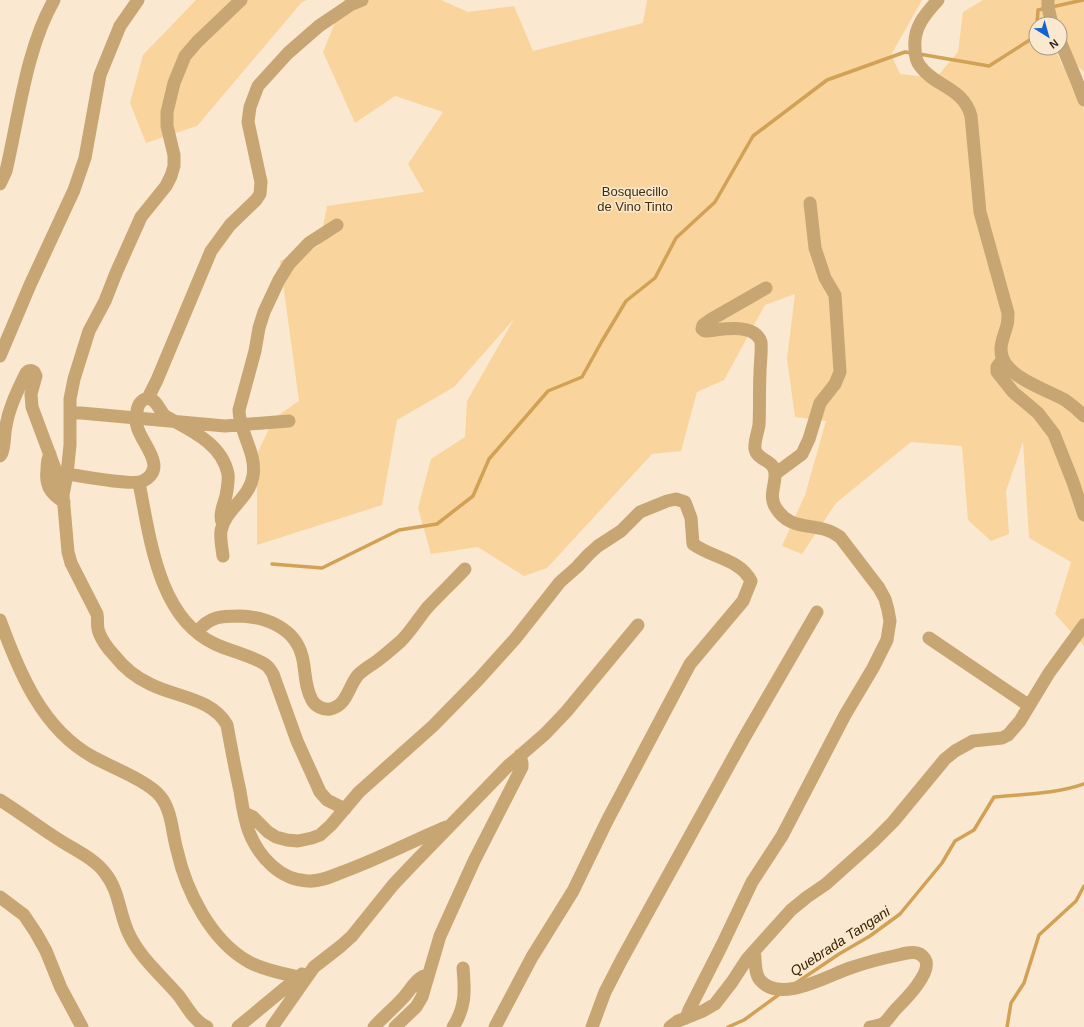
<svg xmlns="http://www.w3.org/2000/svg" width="1084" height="1027" viewBox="0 0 1084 1027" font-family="Helvetica,sans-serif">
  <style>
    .green { fill: #f9d49c }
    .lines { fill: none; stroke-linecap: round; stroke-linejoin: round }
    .stream { stroke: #d1a255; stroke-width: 3.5 }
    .minor { stroke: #c7a674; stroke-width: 13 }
    .labels { text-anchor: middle; stroke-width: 3; stroke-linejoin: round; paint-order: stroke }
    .park-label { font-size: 13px; fill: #422e0c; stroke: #fae9d0 }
    .water-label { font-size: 14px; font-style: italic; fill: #382503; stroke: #fae9d0 }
  </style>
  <rect width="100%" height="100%" fill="#fae9d0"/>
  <path class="green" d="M 196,0 L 307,0 L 302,2 L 197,126 L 146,143 L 130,103 L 143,55 Z
    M 344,0 L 441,0 L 468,12 L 514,6 L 533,51 L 643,23 L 647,0 L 922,0 L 891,55 L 900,74 L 936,78 L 958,52 L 963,12 L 983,0 L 1084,0 L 1084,72 L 1059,48 L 1060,48 L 1060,24 L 1036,24 L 1036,48 L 1055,48 C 1062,70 1079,88 1084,110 L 1084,646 L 1055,614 L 1071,562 L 1029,538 L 1023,442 L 1006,491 L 1009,534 L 991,541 L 968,520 L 962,446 L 911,442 L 836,503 L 802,554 L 782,546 L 805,495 L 826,421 L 795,417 L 787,359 L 795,294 L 765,305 L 724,380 L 697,392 L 681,451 L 652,454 L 547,568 L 524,576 L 478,547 L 431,554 L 418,508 L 431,459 L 465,437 L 467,401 L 514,319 L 454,387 L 397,420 L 382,505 L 257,545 L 257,454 L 274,418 L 299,401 L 280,261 L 319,246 L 327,206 L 424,192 L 408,164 L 443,112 L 395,96 L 355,123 L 323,52 Z"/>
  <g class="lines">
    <path class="stream" d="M 1037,24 L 1038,10 L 1083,0
      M 919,54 L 989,66 L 1036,36
      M 272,564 L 322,568 L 399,530 L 437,524 L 473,496 L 489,459 L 548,391 L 582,377 L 602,341 L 626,301 L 655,278 L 676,238 L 715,202 L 753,136 L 827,80 L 905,52 L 912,53
      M 796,983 L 839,954 L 870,936 L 900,914 L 942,863 L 955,841 L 974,830 L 994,797 C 1023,794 1056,794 1084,784
      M 728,1027 L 744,1020 L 781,993
      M 1007,1027 L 1011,1003 L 1024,983 L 1039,935 L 1076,901 L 1084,886"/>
    <path class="minor" d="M 241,0 L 197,42 L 185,56 L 174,83 L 167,112 L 167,126 L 174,155 L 174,166 L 171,176 L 166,186 L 141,217 L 116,273 L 105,301 L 89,331 L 74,379 L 70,399 L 70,445 L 67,474 L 63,495 L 68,552 L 71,563 L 97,614 C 98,619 97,625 98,629 C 100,638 108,649 114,655 C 124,668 135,677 150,684 C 175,697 212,698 227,725 C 231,747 235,769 240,791 C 242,804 244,819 249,832 C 259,857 280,880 308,881 C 319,882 330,877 340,873 C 377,860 410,842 446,827 L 449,827
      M 938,0 C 925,14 913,28 915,48 C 915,54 916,61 920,66 C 935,87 963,87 971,116 L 980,212 L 1008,313 C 1008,317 1008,321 1007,325 C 1005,333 1001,341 1001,349 C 1000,376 1046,389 1065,400 C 1072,405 1078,410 1084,416
      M 1048,0 L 1048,7 L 1052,24
      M 1060,41 L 1076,79 L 1084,100
      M 0,184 L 6,171 C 19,116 26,49 54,0
      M 0,356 L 30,285 L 74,190 L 85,158 L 100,75 L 120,26 L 138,0
      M 1003,359 L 997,367 L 997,372 L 1013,392 L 1038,413 L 1054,434 L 1073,482 L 1084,515
      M 148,398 C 157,400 159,410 165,416 C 190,430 222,443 228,474 C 229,481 227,489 226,496 C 224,503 219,515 222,522
      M 70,412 L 225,426 L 289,421
      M 50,454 C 47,459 47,465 47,470 C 45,486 51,494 64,502
      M 0,456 C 5,451 4,434 6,426 C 9,407 18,390 26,373 C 28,370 31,370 34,372 L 36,376 L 31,394 L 32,407 L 60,482 L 64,488
      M 67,474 C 80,476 134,486 143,481 C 169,467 141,444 137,426 C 135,421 136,416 137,411 C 138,404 141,400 148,398 L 157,380 L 211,251 L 230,225 L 256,200 L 260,194 L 261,182 L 248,122 L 250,107 L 258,86 L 288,53 L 319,26 L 350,5 L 362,0
      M 775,474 L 802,454 L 809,439 L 820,403 L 835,384 L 840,372 L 835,295 L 825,278 L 815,248 L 810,203
      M 139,483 C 150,537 158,618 215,644 C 230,651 253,656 266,665 C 269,667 271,671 273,674 L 297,741 L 316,783 L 320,792 L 327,800 L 345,809
      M 223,556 C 222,548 220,539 221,531 C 225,509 250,498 253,476 C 257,453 239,432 239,410 L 255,351 L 259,328 L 264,312 L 279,280 L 289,264 L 309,243 L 337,225
      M 0,620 C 19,672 42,729 93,757 C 111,767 148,781 160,796 C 172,810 172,833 177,850 C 186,891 211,941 249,962 C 264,970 281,973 298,977
      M 197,632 C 210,616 221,616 240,616 C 266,617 295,628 302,656 C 306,670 304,686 312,700 C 315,706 323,710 330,709 C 347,706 348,687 358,675 C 364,669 370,666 377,661 C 385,655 393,648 401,641 C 411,631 418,619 427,608 C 439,595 453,582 465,569
      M 929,638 L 1028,705
      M 0,800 C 21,813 40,828 61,841 C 75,850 95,859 105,873 C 119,890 119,912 128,932 C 139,957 161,975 179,996 C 187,1007 194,1021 207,1027
      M 244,813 L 253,817 L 268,832 L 276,837 L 287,840 L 298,841 L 312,838 L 320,835 L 331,825 L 359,792 L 433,726 L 478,680 L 515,639 L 560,582 L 577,567 L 589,554 L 598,546 L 621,531 L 640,512 L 667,501 L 676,499 L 685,502 L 691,518 L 693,544 C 712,558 740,559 751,581 L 743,601 L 690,664 L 607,821 L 573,891 L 532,957 L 495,1027
      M 0,897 L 24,915 L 36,933 L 46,951 L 61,988 L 82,1027
      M 754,951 C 756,960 754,973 760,980 C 780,1004 827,976 850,968 C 865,963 879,959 894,956 C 904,954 918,948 925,959 C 933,972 905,1000 896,1009 C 892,1013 889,1019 884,1023 C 880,1026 874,1026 870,1027
      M 686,1018 L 689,1010 L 722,945 L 752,882 L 782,836 L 845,715 L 873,668 L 887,640 L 890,621 L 888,610 L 885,599 L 879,588 L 840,537 C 818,520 792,534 776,508 C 768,496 776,485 775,473 C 774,459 757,461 755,449 C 754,441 758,432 759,425 C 760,407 759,390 760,373 C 760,363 762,352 761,342 C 760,338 757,335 754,333 C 740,325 720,330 705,331 L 702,329 L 703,325 L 710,320 L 766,288
      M 238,1027 L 302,974
      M 272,1027 L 314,967 L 341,946 L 352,936 L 393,885 L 411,866 L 508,766 L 545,734 L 566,712 L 638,625
      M 374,1027 C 383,1017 394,1008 403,998 C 410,991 417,976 428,975
      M 395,1027 L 416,1007 L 422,997 L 440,936 L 474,861 L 522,767 L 522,763 L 520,755
      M 453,1027 C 466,1007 465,991 463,968
      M 592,1027 L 605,992 L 622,959 L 744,738 L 817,612
      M 670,1027 L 678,1021 L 703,1011 L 715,1004 L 732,982 L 747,959 L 791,910 L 807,897 L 826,884 L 874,841 L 893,822 L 945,759 L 955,751 L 973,741 L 1002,738 L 1008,735 L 1020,721 L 1049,673 L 1084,625"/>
  </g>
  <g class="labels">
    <g class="park-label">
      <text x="635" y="196">Bosquecillo<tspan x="635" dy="15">de Vino Tinto</tspan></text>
    </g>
    <g class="water-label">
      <text transform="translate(840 941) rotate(-33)" y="5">Quebrada Tangani</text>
    </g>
  </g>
  <g transform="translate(1048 36) rotate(143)"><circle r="19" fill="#fae9d0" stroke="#a69987"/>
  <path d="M0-3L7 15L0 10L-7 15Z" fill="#1265cf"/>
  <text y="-6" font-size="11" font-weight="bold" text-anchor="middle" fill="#282219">N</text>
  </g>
</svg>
